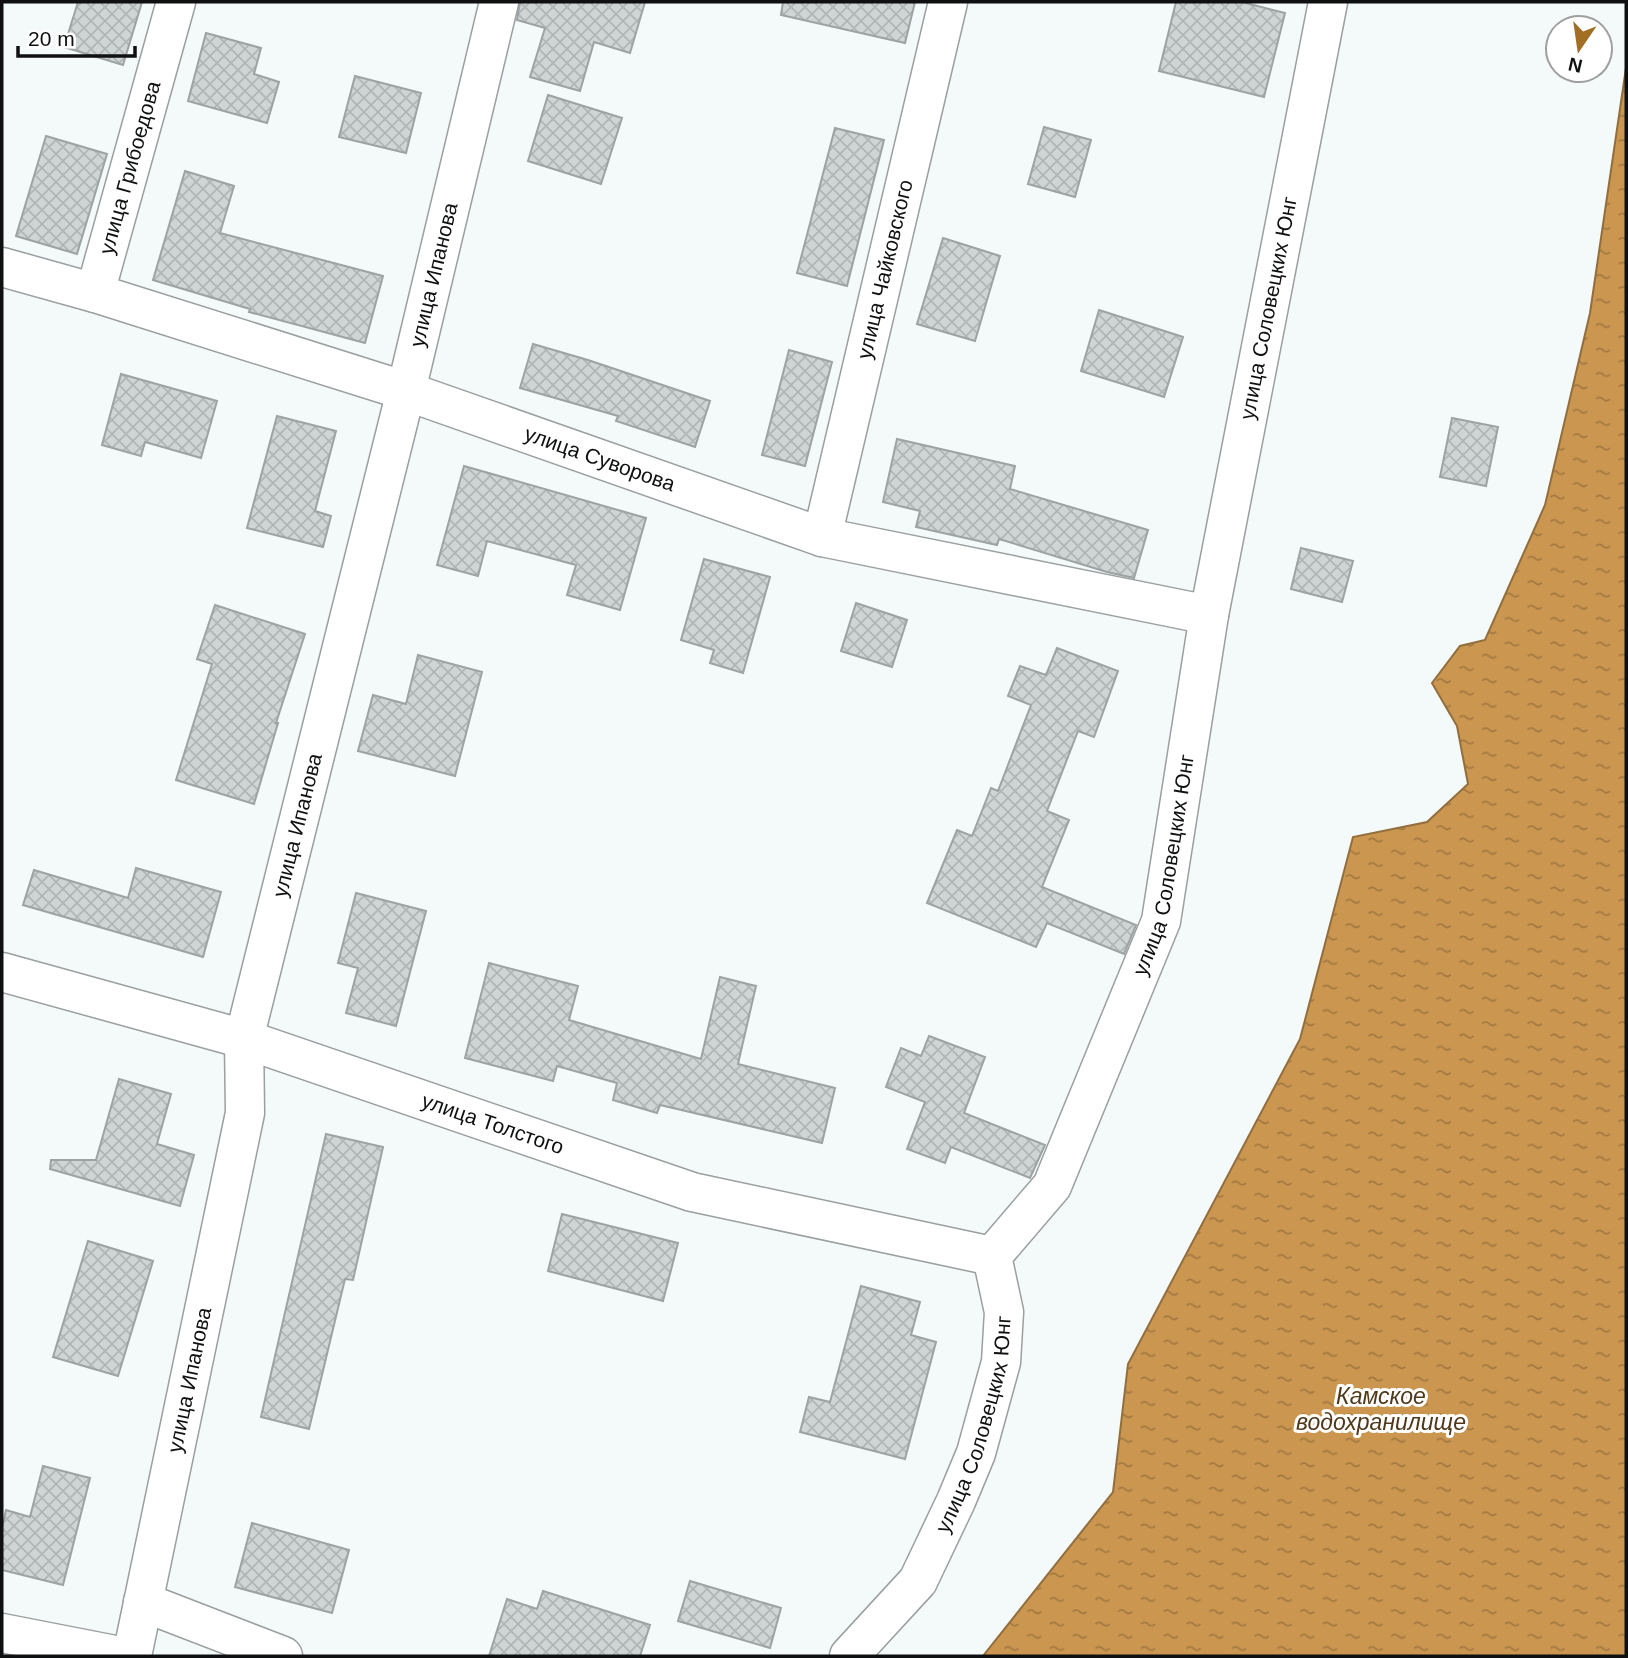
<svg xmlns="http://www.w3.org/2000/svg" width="1628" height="1658" viewBox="0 0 1628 1658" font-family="Arial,sans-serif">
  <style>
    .water { fill: url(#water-ripples); stroke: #936e3d; stroke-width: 2 }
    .building { fill: url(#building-cross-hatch); stroke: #9da2a3; stroke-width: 2 }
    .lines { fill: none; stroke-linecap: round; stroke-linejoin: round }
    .minor-casing { stroke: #9a9fa0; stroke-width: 41 }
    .minor { stroke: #fff; stroke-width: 38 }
    .labels { text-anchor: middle; stroke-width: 6; stroke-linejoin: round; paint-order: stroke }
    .street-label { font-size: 21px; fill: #0f1011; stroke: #fff }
    .water-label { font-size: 23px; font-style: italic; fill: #50391a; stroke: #fff }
  </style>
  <defs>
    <pattern id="water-ripples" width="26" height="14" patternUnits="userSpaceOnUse" patternTransform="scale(1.75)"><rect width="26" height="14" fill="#cb9650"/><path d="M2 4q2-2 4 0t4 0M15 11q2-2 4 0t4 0" fill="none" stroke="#a37941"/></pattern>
    <pattern id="building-cross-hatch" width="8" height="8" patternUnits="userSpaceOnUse" patternTransform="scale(1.75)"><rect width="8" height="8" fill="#cfd4d5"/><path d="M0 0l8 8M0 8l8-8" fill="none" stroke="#b1b5b6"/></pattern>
  </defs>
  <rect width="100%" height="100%" fill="#f4f9fa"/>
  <path class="water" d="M 1626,68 L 1626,1656 L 983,1656 L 1113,1492 L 1128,1364 L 1300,1039 L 1353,837 L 1427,822 L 1468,784 L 1457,726 L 1432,683 L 1460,646 L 1485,640 L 1545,505 L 1590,313 Z"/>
  <path class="building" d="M 78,2 L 142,2 L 123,65 L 64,47 Z
    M 520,2 L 645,2 L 630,53 L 594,42 L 580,91 L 530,77 L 545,28 L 517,20 Z
    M 783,2 L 915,2 L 905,43 L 781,15 Z
    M 1176,2 L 1242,2 L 1285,13 L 1264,97 L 1159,71 Z
    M 206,33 L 261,48 L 254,74 L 279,82 L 267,123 L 188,101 Z
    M 355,76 L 421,93 L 406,153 L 339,137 Z
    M 548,95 L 622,118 L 601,184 L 528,161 Z
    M 1044,127 L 1091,140 L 1075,197 L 1028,184 Z
    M 835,128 L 884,140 L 847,286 L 797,273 Z
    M 46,136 L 107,154 L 77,254 L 16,236 Z
    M 185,171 L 234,186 L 220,233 L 383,276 L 365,343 L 249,312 L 250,309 L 153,280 Z
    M 943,238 L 1000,256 L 975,341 L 917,324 Z
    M 1099,310 L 1183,337 L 1164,397 L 1081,371 Z
    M 533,344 L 588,360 L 710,401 L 695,447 L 616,421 L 618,416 L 520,388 Z
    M 789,350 L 832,362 L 805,466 L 762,455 Z
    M 121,374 L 217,401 L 201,458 L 145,442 L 141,456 L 102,445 Z
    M 277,416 L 336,431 L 315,511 L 331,516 L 323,547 L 247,528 Z
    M 1452,418 L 1498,427 L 1486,486 L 1440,477 Z
    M 897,439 L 1015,466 L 1010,489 L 1148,530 L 1134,578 L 1107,572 L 999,539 L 997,545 L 916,527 L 920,511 L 883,502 Z
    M 464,466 L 646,518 L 620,610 L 567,595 L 576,565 L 487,541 L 478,576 L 437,565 Z
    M 1301,548 L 1353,561 L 1342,602 L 1291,589 Z
    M 704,559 L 770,577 L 743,673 L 710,663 L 714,650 L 681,640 Z
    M 856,603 L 907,620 L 892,667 L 841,651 Z
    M 215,605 L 305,634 L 276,723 L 278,723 L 254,804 L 176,780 L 212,664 L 197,659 Z
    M 1057,648 L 1118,671 L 1094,737 L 1078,731 L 1047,811 L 1069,820 L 1042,887 L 1136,925 L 1124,954 L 1047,923 L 1036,947 L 927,903 L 957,830 L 972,836 L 991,788 L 998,791 L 1031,705 L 1008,696 L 1020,666 L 1046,675 Z
    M 418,655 L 482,672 L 455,776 L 358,751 L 373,695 L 406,704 Z
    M 136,868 L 221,892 L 203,957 L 23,905 L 34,870 L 128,898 Z
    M 356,893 L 426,911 L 396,1026 L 346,1013 L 358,968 L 338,963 Z
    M 489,963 L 578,986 L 569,1020 L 701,1059 L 720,977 L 756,986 L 738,1064 L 835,1088 L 822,1143 L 660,1105 L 657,1113 L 613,1100 L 617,1083 L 557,1066 L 553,1081 L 465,1058 Z
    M 929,1036 L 985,1057 L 964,1113 L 1045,1145 L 1030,1178 L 951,1147 L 945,1163 L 907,1149 L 925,1102 L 886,1087 L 901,1048 L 921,1056 Z
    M 119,1079 L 171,1094 L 157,1144 L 194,1155 L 180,1206 L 50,1169 L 51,1160 L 96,1160 Z
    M 326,1134 L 383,1147 L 353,1280 L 345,1279 L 309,1429 L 261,1417 Z
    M 562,1214 L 678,1243 L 663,1301 L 548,1271 Z
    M 88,1241 L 153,1261 L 118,1376 L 53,1357 Z
    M 861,1286 L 920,1302 L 911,1335 L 936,1342 L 905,1459 L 800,1432 L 809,1397 L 830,1402 Z
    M 43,1466 L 90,1478 L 63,1585 L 2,1570 L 2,1528 L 6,1510 L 30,1517 Z
    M 252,1523 L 349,1550 L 332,1613 L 235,1587 Z
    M 690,1581 L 781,1608 L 770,1648 L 678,1621 Z
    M 543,1591 L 650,1625 L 640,1656 L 489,1656 L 507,1599 L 537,1609 Z"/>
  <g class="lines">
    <defs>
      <g id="minor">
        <path id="s1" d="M 2,267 L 95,293 L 406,391 L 822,537 L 1209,615"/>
        <path id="s2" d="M 95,293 L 176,2"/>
        <path id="s3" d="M 822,537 L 948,2"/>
        <path id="s4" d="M 2,972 L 244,1039 L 692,1192 L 992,1256"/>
        <path id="s5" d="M 992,1256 L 1052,1186 L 1161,921 L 1209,615 L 1328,2"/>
        <path d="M 143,1602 L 283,1656"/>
        <path d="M 2,1633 L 120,1656"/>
        <path id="s6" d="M 132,1656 L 245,1113 L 244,1039 L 406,391 L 499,2"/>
        <path id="s7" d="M 849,1656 L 918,1581 L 956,1501 L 976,1453 L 1001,1362 L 1004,1312 L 992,1256"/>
      </g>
    </defs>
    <use href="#minor" class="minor-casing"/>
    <use href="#minor" class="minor"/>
  </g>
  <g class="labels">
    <g class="street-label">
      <text dy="7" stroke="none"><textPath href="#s2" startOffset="130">улица Грибоедова</textPath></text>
      <text dy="7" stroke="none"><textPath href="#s3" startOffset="275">улица Чайковского</textPath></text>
      <text dy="7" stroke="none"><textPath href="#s6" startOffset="1416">улица Ипанова</textPath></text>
      <text dy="7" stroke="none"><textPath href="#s5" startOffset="1001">улица Соловецких Юнг</textPath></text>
      <text dy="7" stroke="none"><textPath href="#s1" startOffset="628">улица Суворова</textPath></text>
      <text dy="7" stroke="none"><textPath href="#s6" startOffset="849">улица Ипанова</textPath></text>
      <text dy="7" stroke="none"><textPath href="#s5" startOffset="434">улица Соловецких Юнг</textPath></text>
      <text dy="7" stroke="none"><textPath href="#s4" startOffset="514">улица Толстого</textPath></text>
      <text dy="7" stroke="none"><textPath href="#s6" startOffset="282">улица Ипанова</textPath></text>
      <text dy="7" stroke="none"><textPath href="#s7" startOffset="270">улица Соловецких Юнг</textPath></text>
    </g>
    <g class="water-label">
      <text x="1381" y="1404">Камское<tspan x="1381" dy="26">водохранилище</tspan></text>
    </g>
  </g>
  <rect width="1628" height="1658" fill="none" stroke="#0f1011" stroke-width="7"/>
  <g transform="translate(1579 49) rotate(193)"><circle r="33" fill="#ffffff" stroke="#9f9fa0" stroke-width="2"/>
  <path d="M0-5L12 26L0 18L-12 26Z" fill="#a16e24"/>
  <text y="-10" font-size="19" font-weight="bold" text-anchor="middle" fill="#0f1011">N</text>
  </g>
  <path d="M18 46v10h117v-10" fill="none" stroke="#0f1011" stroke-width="3.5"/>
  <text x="28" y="46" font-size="21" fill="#0f1011" stroke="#ffffff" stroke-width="5" paint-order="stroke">20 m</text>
</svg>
